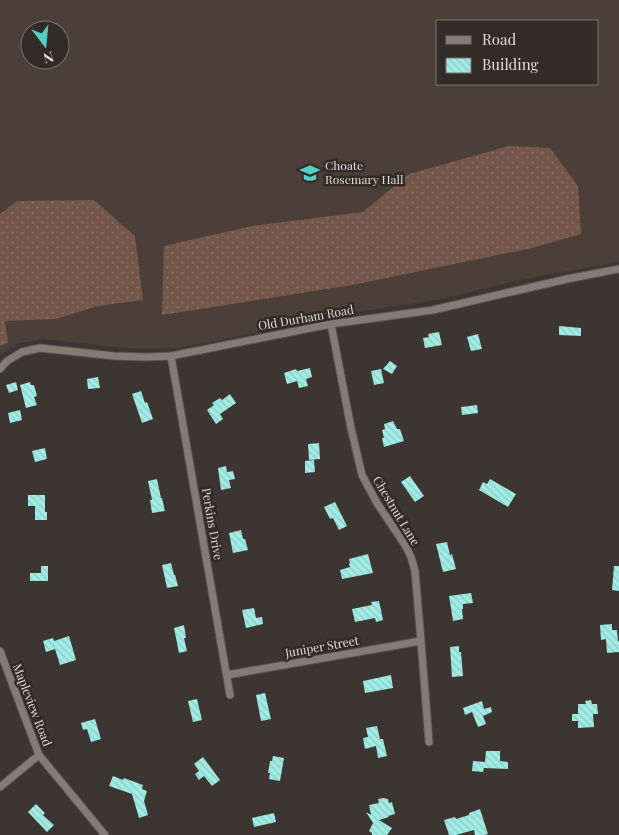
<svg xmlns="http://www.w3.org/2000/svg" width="619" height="835" viewBox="0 0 619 835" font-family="'Playfair Display',serif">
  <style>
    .built { fill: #4c3e38; fill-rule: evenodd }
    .grass { fill: url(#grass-dots) }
    .building { fill: url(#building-back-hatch) }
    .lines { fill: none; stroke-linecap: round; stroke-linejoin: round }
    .street-casing { stroke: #58514f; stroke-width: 9 }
    .street { stroke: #847b77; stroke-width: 7 }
    .labels { text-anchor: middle; stroke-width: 5; stroke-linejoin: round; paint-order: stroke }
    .poi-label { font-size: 12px; fill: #e0dbd9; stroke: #322b27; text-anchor: start }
    .street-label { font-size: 12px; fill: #e0dbd9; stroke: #322b27 }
  </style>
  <defs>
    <pattern id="grass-dots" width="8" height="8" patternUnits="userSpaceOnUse" patternTransform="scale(1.25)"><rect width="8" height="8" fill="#75574a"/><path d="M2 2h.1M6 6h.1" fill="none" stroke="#886f64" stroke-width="1.8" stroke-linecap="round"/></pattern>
    <pattern id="building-back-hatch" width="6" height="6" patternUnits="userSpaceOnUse" patternTransform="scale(1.25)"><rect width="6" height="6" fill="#a0ece5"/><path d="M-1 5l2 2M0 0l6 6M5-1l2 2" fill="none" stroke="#8dcac4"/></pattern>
  </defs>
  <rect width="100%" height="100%" fill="#3d3531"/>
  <path class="built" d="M 0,0 L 619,0 L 619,262 L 525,279 L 443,299 L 324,317 L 218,341 L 176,348 L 149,349 L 123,348 L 44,339 L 21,343 L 8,350 L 0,356 ZM 438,21 L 598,21 L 598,84 L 438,84 ZM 30,30 L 60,30 L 60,60 L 30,60 Z"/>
  <path class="grass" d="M 509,146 L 550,148 L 578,186 L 581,234 L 532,248 L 352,285 L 162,315 L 164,246 L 252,226 L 363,212 L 409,174 Z
    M 94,200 L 135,236 L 143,300 L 98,306 L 55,319 L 5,321 L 8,343 L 0,346 L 0,214 L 17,201 Z"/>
  <path class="building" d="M 559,326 L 581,328 L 581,336 L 559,335 Z
    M 439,332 L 442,345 L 425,348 L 423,338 L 429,337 L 428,334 Z
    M 478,334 L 482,349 L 471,351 L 467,337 Z
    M 390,361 L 397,366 L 392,374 L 383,369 Z
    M 310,368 L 312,377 L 306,379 L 308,386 L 299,388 L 297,381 L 287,384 L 284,373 L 296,369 L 297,371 Z
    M 381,369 L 384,383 L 374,385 L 371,371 Z
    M 98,377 L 100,388 L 88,389 L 87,379 Z
    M 16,382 L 18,390 L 9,393 L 6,385 Z
    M 30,382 L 31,385 L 34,385 L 37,396 L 34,397 L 37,405 L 26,408 L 20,385 Z
    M 141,391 L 145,403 L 147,402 L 153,419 L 142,423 L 132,394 Z
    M 230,394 L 236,403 L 220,414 L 223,419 L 216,424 L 207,410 L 214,405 L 212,403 L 220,398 L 222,400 Z
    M 477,405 L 478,413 L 462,415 L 461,407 Z
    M 20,410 L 22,420 L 10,423 L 8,413 Z
    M 393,421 L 397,429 L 400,429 L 404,441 L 384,447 L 382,438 L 384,438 L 382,430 L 385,429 L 384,424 Z
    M 319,443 L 320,459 L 309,460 L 308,444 Z
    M 45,448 L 47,459 L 35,462 L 32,451 Z
    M 314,460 L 315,472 L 305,473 L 305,461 Z
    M 226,466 L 227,472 L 233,471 L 235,479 L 229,480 L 231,488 L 221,490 L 218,468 Z
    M 410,476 L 424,496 L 415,502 L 401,482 Z
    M 157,479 L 161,498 L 162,498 L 165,511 L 152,513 L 150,500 L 152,500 L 148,481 Z
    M 490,479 L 516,494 L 508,507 L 479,490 L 483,482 L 487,484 Z
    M 28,495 L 45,495 L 45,512 L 47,512 L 47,520 L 35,520 L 35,506 L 28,506 Z
    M 335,502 L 347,526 L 339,530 L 333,518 L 330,519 L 324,507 Z
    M 241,530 L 243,539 L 245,539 L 248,550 L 233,553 L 229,533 Z
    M 447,542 L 450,555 L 452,554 L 456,569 L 443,572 L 436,544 Z
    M 368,554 L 373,573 L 342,579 L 340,570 L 350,567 L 349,564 L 350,563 L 349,559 Z
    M 171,563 L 174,575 L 175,575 L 178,586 L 167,588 L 162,565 Z
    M 41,566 L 48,566 L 48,581 L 30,581 L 30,573 L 41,573 Z
    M 614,566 L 619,566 L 619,591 L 612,590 Z
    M 471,593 L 473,603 L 463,604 L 463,609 L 462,609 L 463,619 L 453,621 L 449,596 Z
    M 379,601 L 383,620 L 376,622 L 375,618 L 355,622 L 352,609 L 372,605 L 371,602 Z
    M 254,608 L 256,618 L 262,617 L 263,624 L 246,628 L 242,610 Z
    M 612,624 L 612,630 L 617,630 L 618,641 L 619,641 L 619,652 L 607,653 L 606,639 L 601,640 L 600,625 Z
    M 184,625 L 186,638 L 184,638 L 187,651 L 179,653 L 174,628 Z
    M 69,636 L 76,660 L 60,665 L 55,649 L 46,652 L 43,641 L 53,638 L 54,641 Z
    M 459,646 L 459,652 L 461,652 L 463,676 L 452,677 L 450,647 Z
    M 391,675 L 393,688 L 365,693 L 363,681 Z
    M 265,693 L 271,719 L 261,721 L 256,695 Z
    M 197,699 L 202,720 L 193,722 L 188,701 Z
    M 591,700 L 592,704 L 597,704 L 598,714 L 593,714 L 594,727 L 578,728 L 578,721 L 572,721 L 572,714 L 578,714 L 578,704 L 586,704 L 585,701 Z
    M 482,701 L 484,709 L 491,707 L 492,712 L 483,716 L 486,724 L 478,727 L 472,712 L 465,715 L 463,708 Z
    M 95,719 L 101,739 L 91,742 L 87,729 L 83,730 L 81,723 Z
    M 377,726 L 380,739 L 383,739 L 387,756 L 378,758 L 376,746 L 365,749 L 363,738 L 368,737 L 366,728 Z
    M 486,751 L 500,751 L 500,761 L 508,762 L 508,769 L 484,768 L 483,772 L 472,771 L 473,761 L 485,762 Z
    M 273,756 L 284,758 L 280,781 L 269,779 L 270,773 L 268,773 L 270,761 L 272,761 Z
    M 203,757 L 220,780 L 212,786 L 204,776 L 199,780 L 195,774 L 199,771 L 194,764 Z
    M 113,776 L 123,780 L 124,778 L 143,785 L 142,789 L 147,791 L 144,801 L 148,815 L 139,818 L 132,794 L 109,786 Z
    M 384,798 L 388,799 L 389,803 L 392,802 L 395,814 L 388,816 L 389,817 L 379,820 L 392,828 L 387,835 L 372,835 L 372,833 L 369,831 L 373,823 L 366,812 L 371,815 L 369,805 L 379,803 L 378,799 Z
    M 36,804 L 45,813 L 43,815 L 54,825 L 47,832 L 28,812 Z
    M 480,809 L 488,834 L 484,835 L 475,835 L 474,830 L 456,835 L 449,835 L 444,820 L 455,817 L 456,819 L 469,815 L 469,813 Z
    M 274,813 L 276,822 L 254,827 L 252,818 Z"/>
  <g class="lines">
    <defs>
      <path id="street" d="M 331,324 L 351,428 L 362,475 L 377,503 L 405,545 L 411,557 L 415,571 L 421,641 L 429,742
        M 171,356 L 230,695
        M 0,369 L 7,361 L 22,352 L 40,348 L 114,356 L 146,357 L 171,356 L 331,324 L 433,310 L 567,279 L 619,269
        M 0,651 L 39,755 L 105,835
        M 227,675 L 421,641
        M 0,787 L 39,755"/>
    </defs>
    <use href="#street" class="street-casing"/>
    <use href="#street" class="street"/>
  </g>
  <defs>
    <symbol id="university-bare" viewBox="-9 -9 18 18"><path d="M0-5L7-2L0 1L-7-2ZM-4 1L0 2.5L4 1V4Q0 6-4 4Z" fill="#55cec5" stroke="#322b27" stroke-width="2.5" paint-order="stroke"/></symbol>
  </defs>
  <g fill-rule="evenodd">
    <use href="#university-bare" x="296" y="159" width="28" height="28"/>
  </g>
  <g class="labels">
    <g class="poi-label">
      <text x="325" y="170">Choate<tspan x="325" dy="14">Rosemary Hall</tspan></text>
    </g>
    <g class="street-label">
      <text transform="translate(306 318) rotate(-10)" y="4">Old Durham Road</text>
      <text transform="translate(396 511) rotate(59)" y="4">Chestnut Lane</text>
      <text transform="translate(212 524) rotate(80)" y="4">Perkins Drive</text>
      <text transform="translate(322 647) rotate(-10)" y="4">Juniper Street</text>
      <text transform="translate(32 705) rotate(69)" y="4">Mapleview Road</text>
    </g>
  </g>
  <rect x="436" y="20" width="162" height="65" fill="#322b27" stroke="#78716e"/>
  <rect x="446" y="36" width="25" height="8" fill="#847b77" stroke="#78716e"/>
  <text x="482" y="45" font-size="15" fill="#e0dbd9">Road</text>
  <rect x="446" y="58" width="25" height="15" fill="url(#building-back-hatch)" stroke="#78716e"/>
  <text x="482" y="70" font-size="15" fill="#e0dbd9">Building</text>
  <g transform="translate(45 45) rotate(164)"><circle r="24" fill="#322b27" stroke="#78716e"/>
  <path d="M0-4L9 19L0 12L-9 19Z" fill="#55cec5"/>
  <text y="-8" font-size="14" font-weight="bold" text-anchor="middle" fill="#e0dbd9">N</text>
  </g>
</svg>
